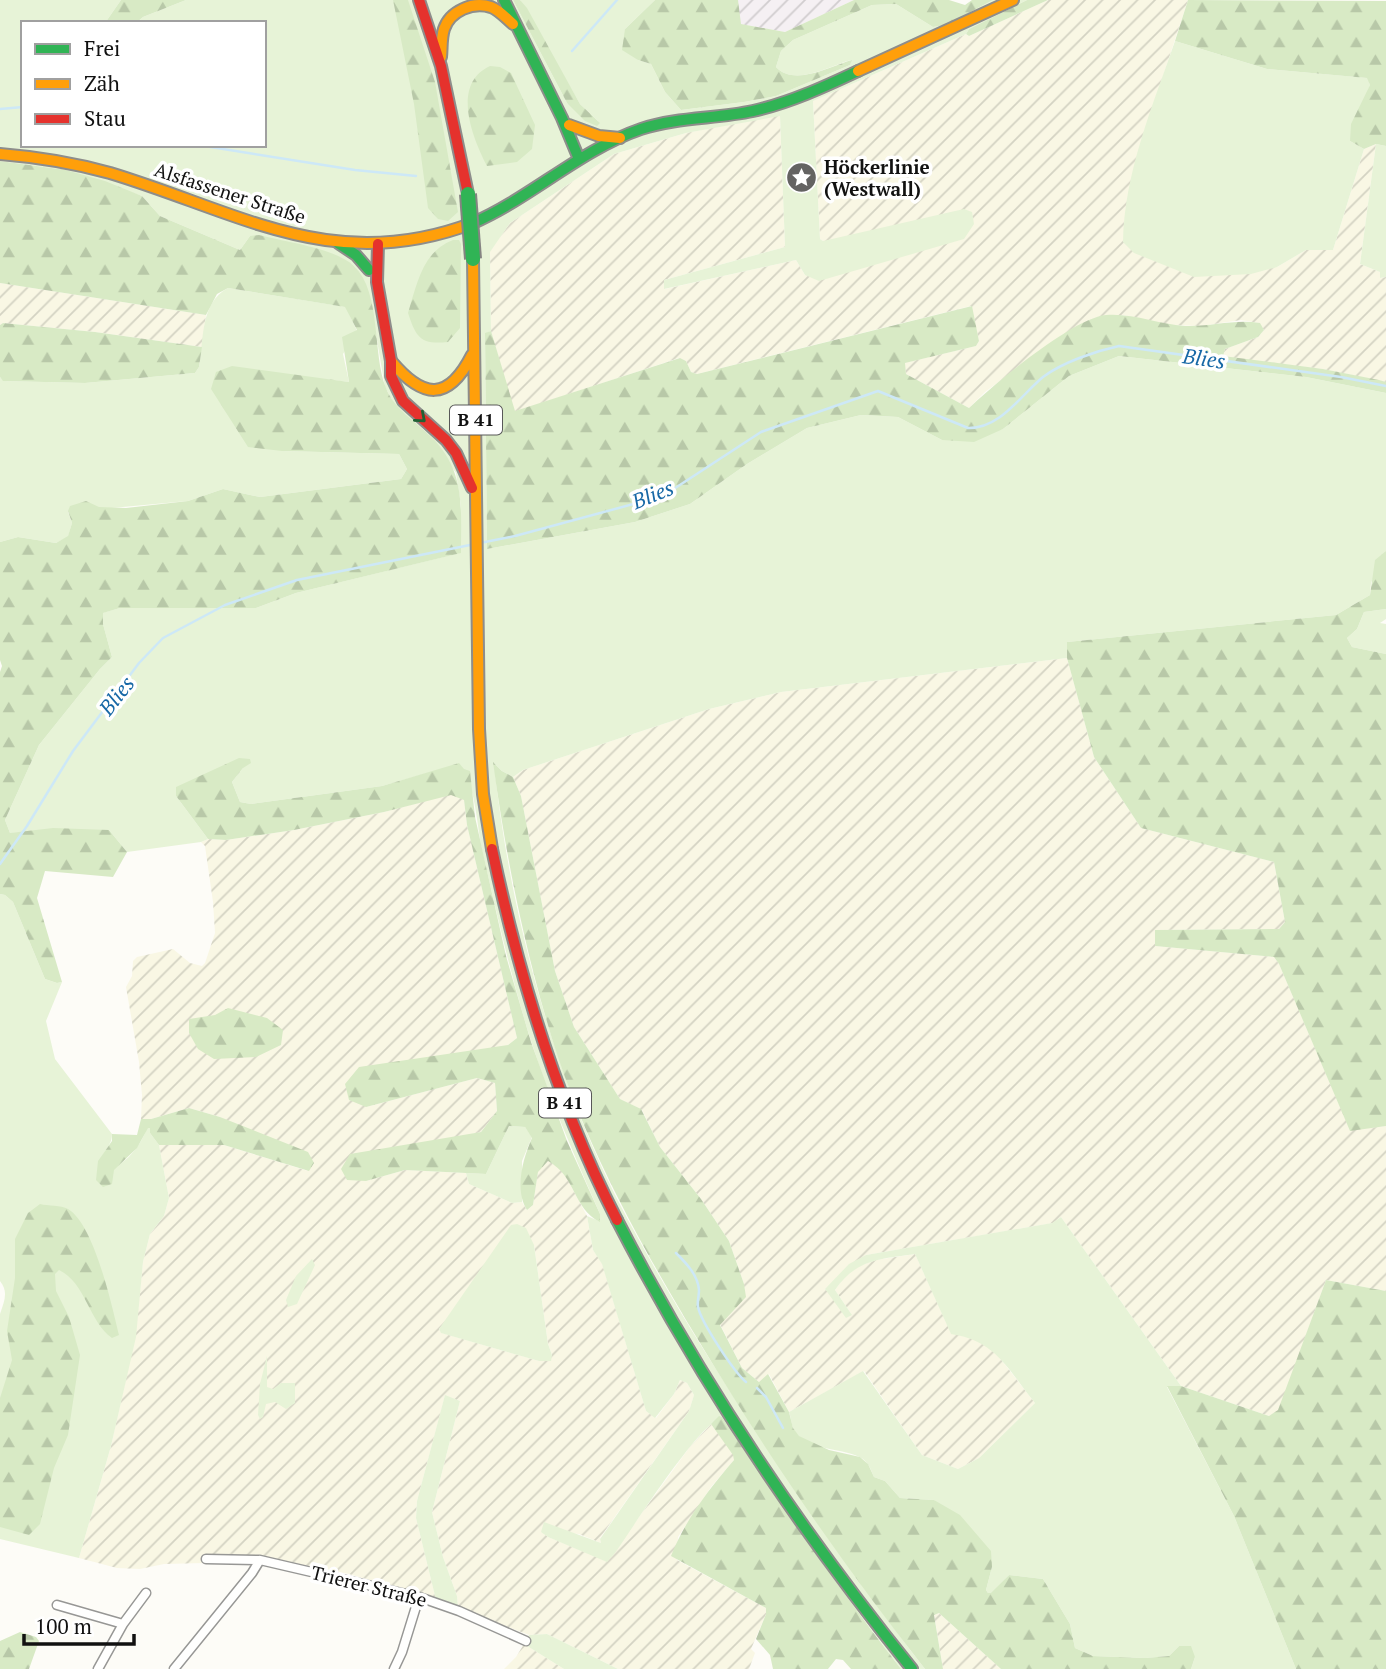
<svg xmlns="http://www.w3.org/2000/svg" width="1386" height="1669" viewBox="0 0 1386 1669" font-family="'PT Serif',serif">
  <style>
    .industrial { fill: url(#industrial-furrows) }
    .farmland { fill: url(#farmland-furrows); fill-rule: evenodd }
    .grass { fill: #e7f3d7 }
    .forest { fill: url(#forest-firs) }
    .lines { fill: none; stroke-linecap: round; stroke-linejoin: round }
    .stream { stroke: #cde8f7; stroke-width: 2.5 }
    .street-casing { stroke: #979795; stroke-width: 11 }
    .fast-casing { stroke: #8e8d8b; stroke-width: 14 }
    .slow-casing { stroke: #8e8d8b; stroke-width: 14 }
    .jam-casing { stroke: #8e8d8b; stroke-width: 14 }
    .street { stroke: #fffffe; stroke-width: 8 }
    .fast { stroke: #30b455; stroke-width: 10 }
    .slow { stroke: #ff9f0a; stroke-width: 10 }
    .jam { stroke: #e5322d; stroke-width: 10 }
    .fast-bridge-casing { stroke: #858482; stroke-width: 18; stroke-linecap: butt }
    .fast-bridge { stroke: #30b455; stroke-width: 14 }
    .oneway { stroke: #206233 }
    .labels { text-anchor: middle; stroke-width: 7; stroke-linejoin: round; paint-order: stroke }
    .shield { fill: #fff; stroke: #585858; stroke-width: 2 }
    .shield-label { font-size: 18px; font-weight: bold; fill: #111 }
    .poi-label { font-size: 19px; font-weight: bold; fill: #111; stroke: #fff; text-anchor: start }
    .street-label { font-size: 19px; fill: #111; stroke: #fff }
    .water-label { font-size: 21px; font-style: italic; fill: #1768a6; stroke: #fff }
  </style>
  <defs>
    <pattern id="industrial-furrows" width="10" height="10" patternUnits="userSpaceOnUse" patternTransform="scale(1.75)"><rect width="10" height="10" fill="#f5f0f3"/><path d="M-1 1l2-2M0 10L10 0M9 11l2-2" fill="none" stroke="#d1cdcf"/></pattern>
    <pattern id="farmland-furrows" width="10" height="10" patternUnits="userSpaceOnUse" patternTransform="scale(1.75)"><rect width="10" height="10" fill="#f9f7e4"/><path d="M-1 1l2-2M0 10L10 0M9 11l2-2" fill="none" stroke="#d4d3c3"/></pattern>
    <pattern id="forest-firs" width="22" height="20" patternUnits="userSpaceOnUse" patternTransform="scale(1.75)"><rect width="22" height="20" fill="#d8eac5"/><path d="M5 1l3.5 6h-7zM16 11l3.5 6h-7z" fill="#b8c8a8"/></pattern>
  </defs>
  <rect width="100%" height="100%" fill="#fdfcf7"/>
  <path class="industrial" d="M 738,0 L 854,0 L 785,32 L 740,24 Z"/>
  <path class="farmland" d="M 1048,0 L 1188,0 L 1143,137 L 1277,267 L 1306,250 L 1333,250 L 1364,149 L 1376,144 L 1360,264 L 1380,272 L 1380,278 L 1386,277 L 1386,382 L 1323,369 L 1222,357 L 1225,349 L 1258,337 L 1264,330 L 1259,323 L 1241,320 L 1201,326 L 1168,325 L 1123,315 L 1062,335 L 985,392 L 969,408 L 906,374 L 904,363 L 976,346 L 979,341 L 971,306 L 697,374 L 691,372 L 686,361 L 679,358 L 514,412 L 491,331 L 490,251 L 510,223 L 614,154 L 686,133 L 780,115 L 785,247 L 664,280 L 665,289 L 796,260 L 805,275 L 823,241 L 820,239 L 813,101 L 966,34 L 969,36 Z
    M 0,283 L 206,315 L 202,347 L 95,332 L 3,323 L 0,325 Z
    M 1067,658 L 1094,757 L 1141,828 L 1274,862 L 1285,922 L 1279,929 L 1156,930 L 1155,946 L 1274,957 L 1279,964 L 1350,1130 L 1386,1126 L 1386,1291 L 1326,1280 L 1279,1410 L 1269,1416 L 1181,1386 L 1061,1217 L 1053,1223 L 866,1255 L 825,1289 L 852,1315 L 835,1290 L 845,1276 L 859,1266 L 876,1260 L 915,1254 L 951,1333 L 969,1336 L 992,1348 L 1035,1403 L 979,1458 L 958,1469 L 922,1455 L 864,1371 L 789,1412 L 769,1374 L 759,1382 L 742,1368 L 720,1324 L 745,1297 L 744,1284 L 729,1241 L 701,1199 L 660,1147 L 642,1110 L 620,1099 L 574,1027 L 555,971 L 521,796 L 513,777 L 523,770 L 709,709 L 781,692 Z
    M 451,794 L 464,799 L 467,825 L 517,1038 L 508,1045 L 366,1107 L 477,1078 L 495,1083 L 497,1111 L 481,1132 L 463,1136 L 366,1181 L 405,1170 L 466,1173 L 469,1184 L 512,1203 L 522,1202 L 527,1210 L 533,1205 L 538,1171 L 548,1161 L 562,1169 L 587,1216 L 593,1250 L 602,1263 L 646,1411 L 656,1418 L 674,1394 L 680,1380 L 687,1383 L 694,1395 L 689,1411 L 600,1538 L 601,1543 L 579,1534 L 541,1531 L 548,1537 L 607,1561 L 689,1448 L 711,1424 L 734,1455 L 734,1460 L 711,1487 L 678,1537 L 677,1560 L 766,1608 L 766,1614 L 751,1649 L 755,1653 L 749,1669 L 618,1669 L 547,1634 L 529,1635 L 458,1608 L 457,1596 L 443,1557 L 432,1512 L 460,1401 L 445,1396 L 417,1501 L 416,1518 L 436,1600 L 349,1574 L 259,1556 L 207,1555 L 205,1563 L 164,1564 L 140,1569 L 117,1568 L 79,1558 L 111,1446 L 135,1338 L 143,1262 L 150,1234 L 164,1216 L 169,1198 L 159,1145 L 224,1145 L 308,1171 L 220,1117 L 189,1108 L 151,1119 L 141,1119 L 142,1095 L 139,1062 L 126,987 L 132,976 L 133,961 L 137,957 L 173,949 L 190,963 L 202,966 L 205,963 L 215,933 L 213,902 L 205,846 L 201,842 L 208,839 L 226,840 L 294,830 L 384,812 ZM 534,1245 L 548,1344 L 552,1355 L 539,1361 L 442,1333 L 439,1329 Z
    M 939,1613 L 1001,1669 L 943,1669 L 934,1614 Z
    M 524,1644 L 564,1669 L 504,1669 L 516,1657 Z"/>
  <path class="grass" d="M 0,0 L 121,0 L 105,23 L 23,23 L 23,145 L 264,145 L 264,23 L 136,23 L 143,17 L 186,0 L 513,0 L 567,103 L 599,122 L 580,104 L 520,0 L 655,0 L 625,29 L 638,60 L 651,64 L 665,92 L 681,110 L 744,102 L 776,96 L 850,65 L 851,60 C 829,66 795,87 776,67 L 781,51 L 793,40 L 872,5 L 896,4 L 933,27 L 946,25 L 993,0 L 1027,0 L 969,29 L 966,34 L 813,101 L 820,239 L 823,241 L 964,209 L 972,212 L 974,224 L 964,239 L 819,281 L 805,275 L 796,260 L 664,289 L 664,280 L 785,247 L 780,116 L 686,133 L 614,154 L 510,223 L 490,252 L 491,331 L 485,334 L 487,549 L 635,522 L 690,504 L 747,464 L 807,428 L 861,415 L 898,417 L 942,440 L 1003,429 L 1069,376 L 1119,356 L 1306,377 L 1386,393 L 1386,551 L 1371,583 L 1370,595 L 1336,615 L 1067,642 L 1067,658 L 781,692 L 709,709 L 523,770 L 513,777 L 502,771 L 494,763 C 509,913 556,1085 627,1218 C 679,1315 739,1407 801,1497 C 842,1555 881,1613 925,1669 L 901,1669 L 788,1518 L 722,1417 C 697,1426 634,1526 615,1553 L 607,1562 L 548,1537 L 541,1532 L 544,1522 L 601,1543 L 600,1539 L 689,1411 L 694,1395 L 687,1383 L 680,1380 L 674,1394 L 655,1418 L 646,1411 L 602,1264 L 593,1250 L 587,1216 L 599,1221 L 600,1214 C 575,1157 550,1100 531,1041 C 511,978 497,914 482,850 C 477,826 475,780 459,764 L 382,786 L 251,804 L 240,802 L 232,782 L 243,768 L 176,796 L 208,839 L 201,842 L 127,852 L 109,830 L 10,833 L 5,820 L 39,745 L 100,669 L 112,657 L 103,624 L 102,613 L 120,608 L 256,608 L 296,593 L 460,553 L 461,506 L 456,473 L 427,432 L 396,407 L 385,387 L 375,329 L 355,267 L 340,257 L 250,236 L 240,250 L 160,216 L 142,196 L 66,170 L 0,161 Z
    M 1175,41 L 1267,69 L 1368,78 L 1370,85 L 1350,141 L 1364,149 L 1333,250 L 1306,250 L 1277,267 L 1251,274 L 1194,277 L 1134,253 L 1123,242 C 1124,173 1153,105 1175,41 Z
    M 1376,144 L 1386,146 L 1386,277 L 1380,278 L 1380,272 L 1360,264 Z
    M 228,288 L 346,307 L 357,331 L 343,354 L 349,382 L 322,379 L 282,451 L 399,454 L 407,469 L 401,479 L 260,497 L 223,489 L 188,501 L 68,512 L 72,523 L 68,537 L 56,543 L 18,537 L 0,542 L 0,377 L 4,381 L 85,383 L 195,373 L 199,367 C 204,339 200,303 228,288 Z
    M 1386,609 L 1386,619 L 1380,623 L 1386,624 L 1386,654 L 1352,647 L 1347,638 L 1357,629 L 1364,612 Z
    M 0,894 L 5,895 L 13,902 L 45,979 L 57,983 L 62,982 L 46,1021 L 55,1059 L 112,1134 C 112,1149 98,1153 98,1172 C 122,1169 139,1150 147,1128 L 150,1127 L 150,1133 L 159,1145 L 169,1198 L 164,1216 L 150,1234 L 143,1262 L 136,1337 L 111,1446 L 79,1558 L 0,1539 L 0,1314 C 4,1302 9,1292 0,1281 Z
    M 509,1126 L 525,1127 L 532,1137 L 522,1161 L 522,1202 L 512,1203 L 469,1184 L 466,1173 L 486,1174 Z
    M 1061,1217 L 1181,1386 L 1167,1387 L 1234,1516 L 1296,1669 L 1191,1669 L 1195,1657 L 1179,1646 L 1169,1656 L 1145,1658 L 1093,1656 L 1075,1648 L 1070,1624 L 1043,1579 L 1009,1575 L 991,1594 L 988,1593 L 986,1590 L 992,1567 L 934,1500 L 900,1498 L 885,1481 L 874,1477 C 871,1470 869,1464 863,1459 C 846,1447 803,1452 793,1428 C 791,1423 791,1417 789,1412 L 863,1371 L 922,1455 L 958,1469 L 979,1458 L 1035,1403 C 1008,1370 997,1341 951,1334 L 915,1254 C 881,1259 856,1259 835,1290 L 852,1315 L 846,1318 L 825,1289 L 849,1264 L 866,1255 L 1052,1223 Z
    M 517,1224 L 526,1228 L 534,1245 L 548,1344 L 552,1355 L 551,1361 L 539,1361 L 441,1333 L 439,1329 L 511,1225 Z
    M 312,1259 L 315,1265 L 297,1304 L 288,1307 L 286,1300 L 296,1276 Z
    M 267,1356 L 267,1387 L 273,1389 L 281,1383 L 295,1383 L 295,1403 L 286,1409 L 275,1402 L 266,1404 L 263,1417 L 260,1419 L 258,1415 L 260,1384 Z
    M 445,1395 L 460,1401 L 432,1512 L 443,1557 L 457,1596 L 458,1608 L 436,1600 L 416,1518 L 417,1501 Z
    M 547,1634 L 618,1669 L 564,1669 L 524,1644 L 529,1635 Z"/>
  <path class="forest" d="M 121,0 L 186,0 L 143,17 L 136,23 L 105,23 Z
    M 393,0 L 408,0 L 435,82 L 458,212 L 448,221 L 438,219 L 428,208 L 414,104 Z
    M 513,0 L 520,0 L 527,8 L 580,104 L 600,123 L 597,126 L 585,121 L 567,103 Z
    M 655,0 L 738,0 L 741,24 L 785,32 L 854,0 L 949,0 L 965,5 L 972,0 L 993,0 L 946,25 L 933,27 L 896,4 L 872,5 L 793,40 L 781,51 L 776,67 C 795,87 830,66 852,60 L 850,65 L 776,96 L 744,102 L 681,110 L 665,92 L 651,64 L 638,60 L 622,50 L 625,29 Z
    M 1027,0 L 1048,0 L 969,36 L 966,34 L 969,29 Z
    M 1188,0 L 1386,1 L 1386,146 L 1376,144 L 1364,149 L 1350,141 L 1351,124 L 1370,85 L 1367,78 L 1267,69 L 1175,41 Z
    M 490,66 L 500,67 L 511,73 L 535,125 L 532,149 L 517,162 L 487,166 C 472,137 451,84 490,66 Z
    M 0,161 L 66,170 L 105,181 L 142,196 L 160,216 L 240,250 L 250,236 L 259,235 C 285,242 335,248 354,266 C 382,293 372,354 386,388 C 394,408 410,417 425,431 C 466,467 461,503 461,553 L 296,593 L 256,608 L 120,608 L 103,613 L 103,624 L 112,657 L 100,669 L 39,745 L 5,820 L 10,833 L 53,828 L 109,830 L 127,852 L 113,877 L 45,871 L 37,898 L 62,982 L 57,983 L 45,979 L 13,902 L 5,895 L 0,894 L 0,672 L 2,666 L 0,660 L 0,542 L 18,537 L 56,543 L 68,536 L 72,523 L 68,511 L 70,506 L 86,501 L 99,507 L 126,508 L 188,501 L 223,489 L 260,497 L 401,479 L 407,469 L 399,454 L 282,451 L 248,447 L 211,389 L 216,372 L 232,366 L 349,382 L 342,337 L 357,330 L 345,307 L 228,288 L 217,294 L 206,315 L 0,283 Z
    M 453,240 L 459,240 L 461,244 L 460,328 L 448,342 C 420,345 416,337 408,313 C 417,284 422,252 453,240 Z
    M 972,306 L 979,341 L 976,346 L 905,363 L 906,374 L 969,408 C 994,384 1073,318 1106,315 C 1133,313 1158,324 1185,326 C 1211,327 1234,319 1260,323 L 1264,330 L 1258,337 L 1225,349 L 1223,356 L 1323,369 L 1379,380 L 1386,382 L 1386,393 L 1306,377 L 1119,356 L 1069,376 L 1003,429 L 974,442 L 942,440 L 898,417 L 861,415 L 807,428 L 747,464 L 690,504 L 635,522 L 487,549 L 485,333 L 491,331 L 515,411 L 680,358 L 686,361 L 691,372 L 697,374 Z
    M 3,323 L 95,332 L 202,347 L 199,367 L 195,373 L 85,383 L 3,381 L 0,377 L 0,325 Z
    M 1386,551 L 1386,609 L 1364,612 L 1357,629 L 1347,638 L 1352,647 L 1386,654 L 1386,1126 L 1350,1131 L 1279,964 L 1274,957 L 1155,946 L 1155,930 L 1279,929 L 1285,922 L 1274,862 L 1141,828 L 1094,757 L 1067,658 L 1067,642 L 1336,615 L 1370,595 L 1375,560 Z
    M 239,758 L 250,759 L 251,763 L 243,768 L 232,782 L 240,802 L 251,804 L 382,786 L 459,763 L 464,769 L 470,771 L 475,817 L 506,956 L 531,1042 L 567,1141 L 600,1214 L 600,1222 C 572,1208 577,1177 548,1161 L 538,1172 L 533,1205 L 527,1210 C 514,1190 523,1158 532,1138 L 525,1127 L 509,1126 L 486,1174 L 405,1170 L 366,1181 L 347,1180 L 341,1169 L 350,1154 L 481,1132 L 497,1111 L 495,1083 L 477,1078 L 366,1107 L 349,1100 L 345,1084 L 359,1067 L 508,1045 L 517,1038 L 467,825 L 464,800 L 451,795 L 384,812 L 294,830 L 226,840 L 208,839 L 176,796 L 176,787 Z
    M 493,762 L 502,771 L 513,777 L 521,796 L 555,971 L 574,1027 L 620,1099 L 641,1109 L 660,1147 L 701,1199 L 729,1241 L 744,1284 L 746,1297 L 720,1325 L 742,1368 L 759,1382 L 768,1374 L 789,1412 L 793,1428 L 799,1436 L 829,1450 L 860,1457 L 868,1464 L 874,1477 L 885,1481 L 900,1498 L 934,1500 L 960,1515 L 991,1551 L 992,1567 L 986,1590 L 988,1593 L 991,1593 L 1009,1575 L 1043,1579 L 1070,1624 L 1075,1648 L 1093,1656 L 1145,1658 L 1169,1656 L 1179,1646 L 1191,1646 L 1195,1657 L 1191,1669 L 1001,1669 L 939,1613 L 934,1615 L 943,1669 L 925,1669 C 843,1565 768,1456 700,1343 C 643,1249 588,1151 554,1045 C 525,952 506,858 493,762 Z
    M 228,1008 L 267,1018 L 283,1030 L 281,1045 L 256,1057 L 214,1059 L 198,1049 L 189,1033 L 189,1019 L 215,1015 Z
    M 189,1108 L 220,1117 L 308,1152 L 314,1163 L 309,1171 L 224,1145 L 159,1145 L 150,1133 L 150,1128 L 148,1128 L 137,1148 L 114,1170 L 112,1184 L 103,1187 L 96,1180 L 98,1161 L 112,1141 L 112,1134 L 137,1135 L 141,1119 L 151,1119 Z
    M 40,1204 C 48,1206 61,1205 68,1209 C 94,1224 112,1306 119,1335 L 112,1338 C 89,1322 86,1283 59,1270 L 55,1274 L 56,1291 L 69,1317 L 80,1355 L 68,1435 L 54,1468 L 40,1524 L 29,1535 L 0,1527 L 0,1398 L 12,1360 L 7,1331 L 15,1278 L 15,1239 L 28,1213 Z
    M 1326,1280 L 1386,1291 L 1386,1669 L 1296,1669 L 1234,1516 L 1167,1386 L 1181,1386 L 1269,1416 L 1278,1410 Z
    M 719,1416 L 722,1417 C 779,1503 838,1587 901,1669 L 851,1669 L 843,1660 L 836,1659 L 828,1669 L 773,1669 L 770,1655 L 756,1639 L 766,1614 L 766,1608 L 671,1556 C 685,1520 709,1489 734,1460 L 733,1455 L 711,1424 Z
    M 20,1632 L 36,1637 L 39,1641 L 29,1669 L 0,1669 L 0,1641 Z"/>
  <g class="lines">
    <path class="stream" d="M 572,51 L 617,0
      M 0,109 L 23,107
      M 198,145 L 355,170 L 416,176
      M 480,543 L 515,536 L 663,496 L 761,432 L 878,391 L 968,428 C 1000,429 1021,395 1043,377 C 1063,362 1096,351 1119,346 L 1341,377 L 1386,386
      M 0,864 L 27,826 L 73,751 L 139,663 L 163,638 L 225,605 L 297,580 L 470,545
      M 676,1253 C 686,1263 698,1275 699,1290 C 699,1296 697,1302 698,1307 C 701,1322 734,1372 746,1382
      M 757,1388 L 766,1397 L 783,1428"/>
    <defs>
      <path id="street" d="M 206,1559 L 260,1560 L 419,1597 L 459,1611 L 526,1641
        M 57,1605 L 123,1624
        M 98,1669 L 123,1624 L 146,1593
        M 174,1669 L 252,1573 L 260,1560
        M 394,1669 L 402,1652 L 419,1597"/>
      <path id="fast" d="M 504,0 L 562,118 L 579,159
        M 473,223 C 532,197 580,150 641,129 C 677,117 716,119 753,111 C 789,103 824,87 858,71
        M 338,243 L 356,255 L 369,270
        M 617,1220 C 699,1379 800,1530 912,1669"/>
      <path id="slow" d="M 441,57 C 442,48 441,38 444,29 C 450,11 473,1 491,7 C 499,10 506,18 513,24
        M 858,71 L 1013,0
        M 569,125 L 599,136 L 620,138
        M 0,154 C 37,157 74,163 110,173 C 239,212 334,276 473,223
        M 473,259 L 479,729 L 483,794 L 492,849
        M 391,361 C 423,399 448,402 472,355"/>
      <path id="jam" d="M 419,0 L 441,66 L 468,194
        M 378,244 L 377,282 L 391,361 L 391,376 L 403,401 L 446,440 L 456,453 L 472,488
        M 492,849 C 519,977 557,1103 617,1220"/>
    </defs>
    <use href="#street" class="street-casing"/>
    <use href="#fast" class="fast-casing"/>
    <use href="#slow" class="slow-casing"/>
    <use href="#jam" class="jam-casing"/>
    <use href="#street" class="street"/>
    <use href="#fast" class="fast"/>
    <use href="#slow" class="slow"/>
    <use href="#jam" class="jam"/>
    <defs>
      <path id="fast-bridge" d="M 468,194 L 473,259"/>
    </defs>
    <use href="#fast-bridge" class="fast-bridge-casing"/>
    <use href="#fast-bridge" class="fast-bridge"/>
  </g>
  <defs><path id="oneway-chevron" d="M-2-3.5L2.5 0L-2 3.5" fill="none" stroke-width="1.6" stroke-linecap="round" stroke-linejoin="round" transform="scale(1.75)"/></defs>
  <use class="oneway" href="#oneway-chevron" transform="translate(421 418) rotate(41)"/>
  <defs>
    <symbol id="sight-disc" viewBox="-11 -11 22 22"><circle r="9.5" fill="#646362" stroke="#fff"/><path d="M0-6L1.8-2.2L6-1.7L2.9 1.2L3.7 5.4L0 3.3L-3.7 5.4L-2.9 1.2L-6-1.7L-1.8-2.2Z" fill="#fff"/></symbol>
  </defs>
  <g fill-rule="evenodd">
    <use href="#sight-disc" x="784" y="160" width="35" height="35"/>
  </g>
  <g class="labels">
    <g class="shield">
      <rect x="450" y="405.5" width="52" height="29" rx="5"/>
      <rect x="539" y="1088.5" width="52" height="29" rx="5"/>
    </g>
    <g class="shield-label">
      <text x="476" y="426">B 41</text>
      <text x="565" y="1109">B 41</text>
    </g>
    <g class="poi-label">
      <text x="824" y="174">Höckerlinie<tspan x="824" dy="22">(Westwall)</tspan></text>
    </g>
    <g class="street-label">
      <text transform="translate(230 193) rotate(18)" y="7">Alsfassener Straße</text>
      <text transform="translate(369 1586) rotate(14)" y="7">Trierer Straße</text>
    </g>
    <g class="water-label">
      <text transform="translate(1204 359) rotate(8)" y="7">Blies</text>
      <text transform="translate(653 495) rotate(-22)" y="7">Blies</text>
      <text transform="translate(117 696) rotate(-52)" y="7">Blies</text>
    </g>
  </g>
  <rect x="21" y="21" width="245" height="126" fill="#ffffff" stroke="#a0a0a0" stroke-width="2"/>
  <rect x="35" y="44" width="35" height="10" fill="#30b455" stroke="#a0a0a0" stroke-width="2"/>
  <text x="84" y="56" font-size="21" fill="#111111">Frei</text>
  <rect x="35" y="79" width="35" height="10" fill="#ff9f0a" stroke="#a0a0a0" stroke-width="2"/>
  <text x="84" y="91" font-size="21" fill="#111111">Zäh</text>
  <rect x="35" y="114" width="35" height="10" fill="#e5322d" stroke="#a0a0a0" stroke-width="2"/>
  <text x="84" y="126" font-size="21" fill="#111111">Stau</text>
  <path d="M24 1634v10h110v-10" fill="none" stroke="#111111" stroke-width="3.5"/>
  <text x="35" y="1634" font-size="21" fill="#111111" stroke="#ffffff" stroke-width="5" paint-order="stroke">100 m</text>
</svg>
